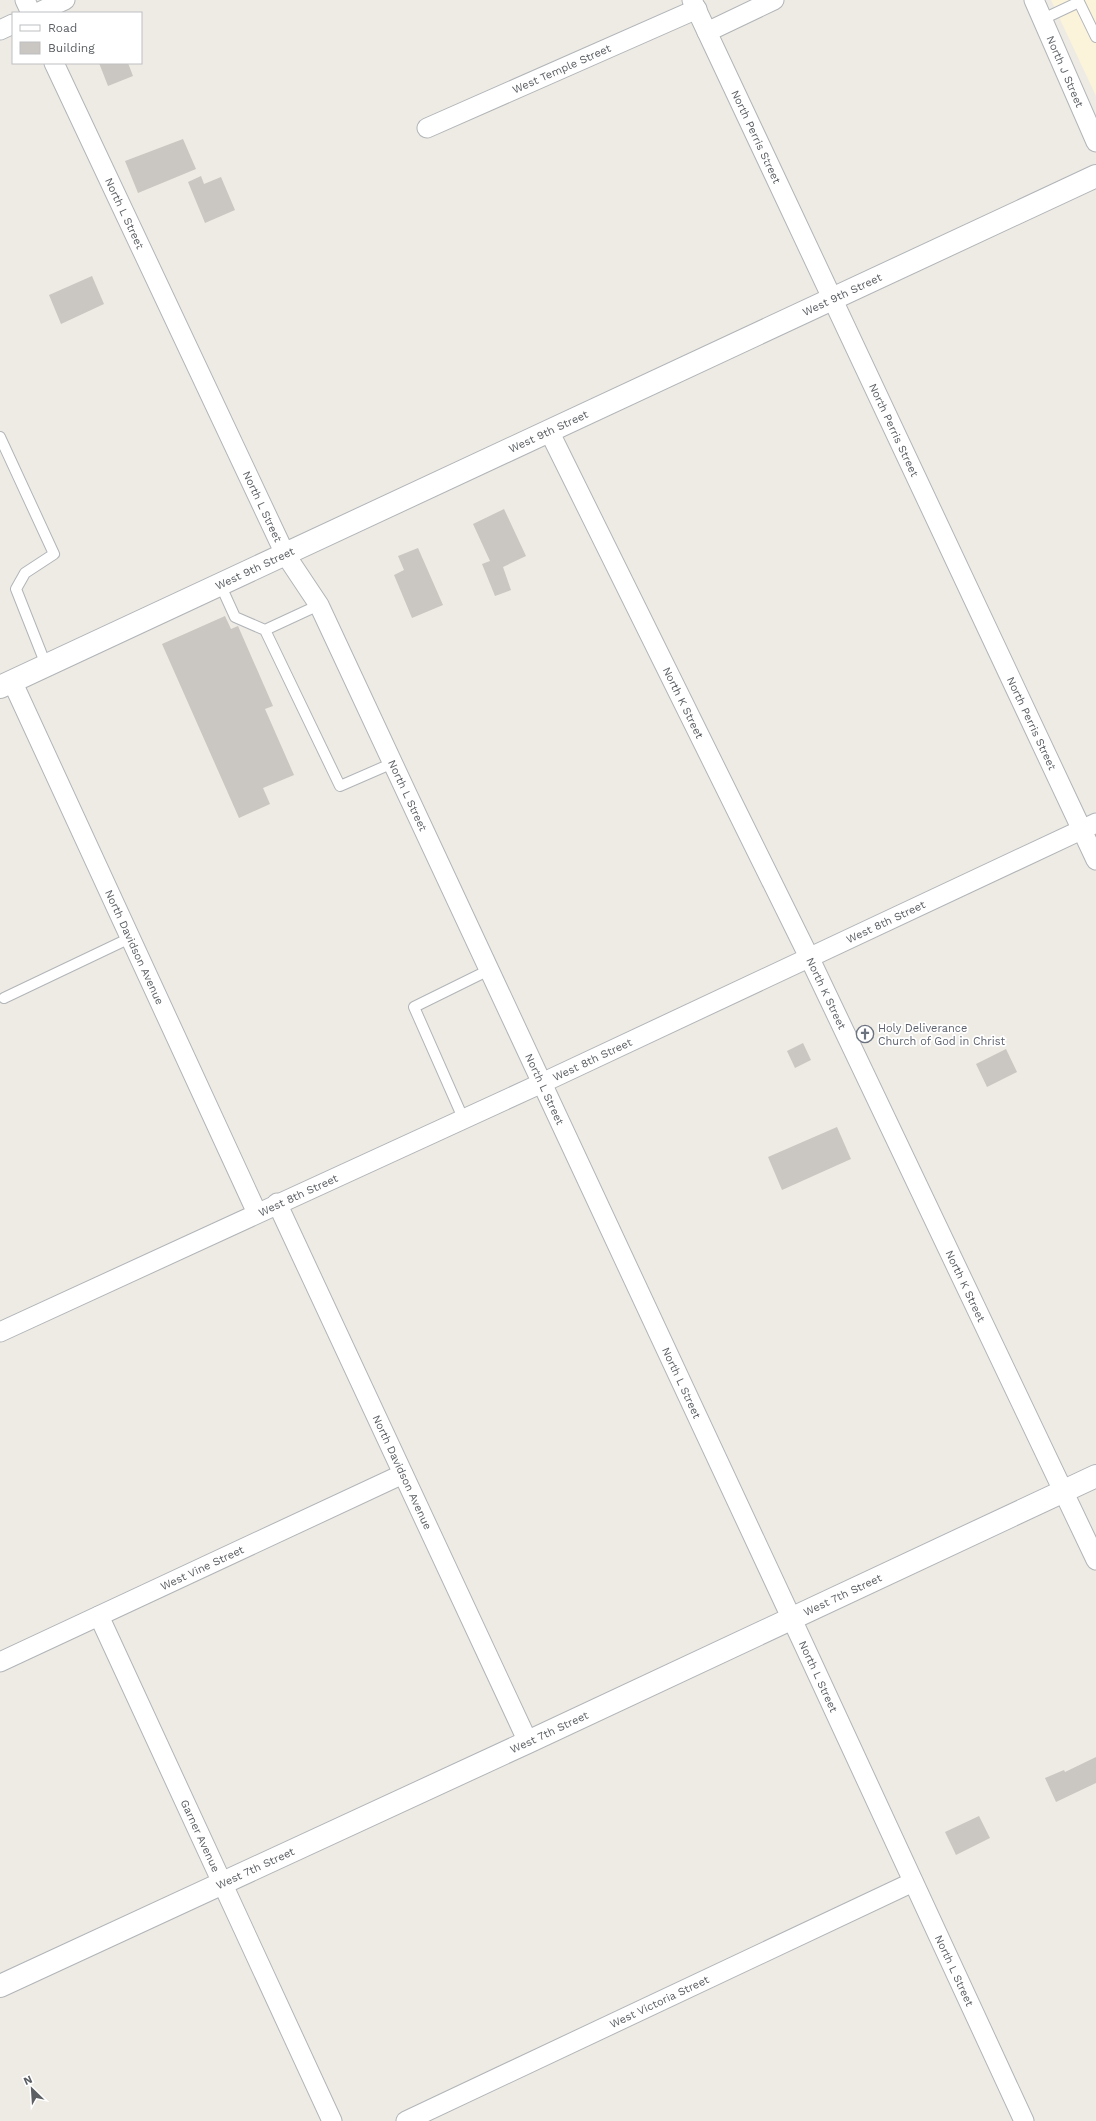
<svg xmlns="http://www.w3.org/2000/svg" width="1096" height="2121" viewBox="0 0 1096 2121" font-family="'Work Sans',sans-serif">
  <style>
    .commercial { fill: #fcf3db }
    .building { fill: #cac6c1 }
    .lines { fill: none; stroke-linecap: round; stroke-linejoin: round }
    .service-casing { stroke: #b1b5b8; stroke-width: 12 }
    .minor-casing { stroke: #b1b5b8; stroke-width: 21 }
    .tertiary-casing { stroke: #b1b5b8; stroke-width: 24 }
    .service { stroke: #fff; stroke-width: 10 }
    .minor { stroke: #fff; stroke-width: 19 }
    .tertiary { stroke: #fff; stroke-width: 22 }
    .labels { text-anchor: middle; stroke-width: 3.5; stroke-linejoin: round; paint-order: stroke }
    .street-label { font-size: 11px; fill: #5c6064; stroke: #fff }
    .worship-label { font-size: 11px; fill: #5b616d; stroke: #fff; text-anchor: start }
  </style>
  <rect width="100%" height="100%" fill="#eeebe4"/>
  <path class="commercial" d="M 1051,0 L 1096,0 L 1096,96 Z"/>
  <path class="building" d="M 99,63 L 128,63 L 133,76 L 108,86 Z
    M 183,139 L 196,169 L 138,193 L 125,161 Z
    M 201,176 L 204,184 L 221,177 L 235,210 L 205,223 L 188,182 Z
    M 92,276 L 104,304 L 61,324 L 49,295 Z
    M 504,509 L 526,556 L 503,567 L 511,590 L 495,596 L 482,564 L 490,561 L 473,524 Z
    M 418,548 L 443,605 L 412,618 L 394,575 L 404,570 L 398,556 Z
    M 225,616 L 231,629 L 238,626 L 273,706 L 265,709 L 294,775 L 263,788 L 270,804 L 239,818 L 162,644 Z
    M 803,1043 L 811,1060 L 795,1068 L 787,1051 Z
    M 1006,1049 L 1017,1072 L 987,1087 L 976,1064 Z
    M 837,1127 L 851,1159 L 782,1190 L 768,1157 Z
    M 1096,1757 L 1096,1783 L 1056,1802 L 1045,1778 L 1064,1770 L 1065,1772 Z
    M 979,1816 L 990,1838 L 956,1855 L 945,1832 Z"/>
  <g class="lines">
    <defs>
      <path id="service" d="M 1043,19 L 1079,2 L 1096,37
        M 0,437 L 54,554 L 25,573 L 16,589 L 46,665
        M 220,584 L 235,617 L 265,630 L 340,786 L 393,763
        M 265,630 L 319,605
        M 4,998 L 130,938
        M 463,1118 L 414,1007 L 489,970"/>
      <g id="minor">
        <path d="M 25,0 L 31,13"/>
        <path id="s1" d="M 692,0 L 1096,860"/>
        <path id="s2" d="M 1034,0 L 1096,142"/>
        <path d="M 37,13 L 65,0"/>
        <path d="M 0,30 L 13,24"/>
        <path d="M 707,32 L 774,0"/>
        <path id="s3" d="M 54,63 L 285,554 L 319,605 L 803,1643 L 1024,2121"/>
        <path id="s4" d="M 427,128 L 697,9"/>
        <path id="s5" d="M 549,431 L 809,957 L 1096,1560"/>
        <path id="s6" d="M 12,681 L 257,1213"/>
        <path id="s7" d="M 277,1203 L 528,1742"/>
        <path id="s8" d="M 0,1332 L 542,1083 L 1096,823"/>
        <path id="s9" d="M 99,1616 L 332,2121"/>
        <path id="s10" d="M 0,1662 L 403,1474"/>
        <path id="s11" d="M 406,2121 L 913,1882"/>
      </g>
      <g id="tertiary">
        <path id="s12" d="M 0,687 L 1096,176"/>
        <path id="s13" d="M 0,1986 L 528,1742 L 1096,1476"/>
      </g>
    </defs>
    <use href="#service" class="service-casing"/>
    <use href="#minor" class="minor-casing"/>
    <use href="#tertiary" class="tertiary-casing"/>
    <use href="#service" class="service"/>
    <use href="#minor" class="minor"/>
    <use href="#tertiary" class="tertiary"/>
  </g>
  <defs>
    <symbol id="church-ring" viewBox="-11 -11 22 22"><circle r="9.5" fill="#fff" stroke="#6b7280" stroke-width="1.5"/><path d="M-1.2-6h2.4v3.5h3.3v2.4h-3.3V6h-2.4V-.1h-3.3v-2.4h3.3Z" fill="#6b7280"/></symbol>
  </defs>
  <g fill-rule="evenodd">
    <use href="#church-ring" x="855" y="1024" width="20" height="20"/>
  </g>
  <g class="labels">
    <g class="street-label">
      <text dy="4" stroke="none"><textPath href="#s4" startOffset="147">West Temple Street</textPath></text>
      <text dy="4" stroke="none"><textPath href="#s2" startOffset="78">North J Street</textPath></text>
      <text dy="4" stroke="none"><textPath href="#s1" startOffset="151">North Perris Street</textPath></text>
      <text dy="4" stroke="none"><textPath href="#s3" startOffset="166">North L Street</textPath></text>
      <text dy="4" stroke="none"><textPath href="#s12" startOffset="929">West 9th Street</textPath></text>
      <text dy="4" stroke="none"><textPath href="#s1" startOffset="475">North Perris Street</textPath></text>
      <text dy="4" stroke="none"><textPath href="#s12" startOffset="605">West 9th Street</textPath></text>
      <text dy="4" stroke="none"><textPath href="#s3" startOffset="490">North L Street</textPath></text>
      <text dy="4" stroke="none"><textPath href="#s12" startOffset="281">West 9th Street</textPath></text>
      <text dy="4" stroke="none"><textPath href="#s5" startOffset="303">North K Street</textPath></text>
      <text dy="4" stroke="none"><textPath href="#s1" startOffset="799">North Perris Street</textPath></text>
      <text dy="4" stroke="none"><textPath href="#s3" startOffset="814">North L Street</textPath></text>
      <text dy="4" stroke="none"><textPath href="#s8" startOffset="976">West 8th Street</textPath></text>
      <text dy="4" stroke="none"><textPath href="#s6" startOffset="293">North Davidson Avenue</textPath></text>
      <text dy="4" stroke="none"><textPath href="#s5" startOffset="627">North K Street</textPath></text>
      <text dy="4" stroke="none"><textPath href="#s8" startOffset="652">West 8th Street</textPath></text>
      <text dy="4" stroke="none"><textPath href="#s3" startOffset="1138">North L Street</textPath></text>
      <text dy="4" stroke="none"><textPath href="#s8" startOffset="328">West 8th Street</textPath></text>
      <text dy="4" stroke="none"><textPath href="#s5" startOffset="951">North K Street</textPath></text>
      <text dy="4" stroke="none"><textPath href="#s3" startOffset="1462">North L Street</textPath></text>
      <text dy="4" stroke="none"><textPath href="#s7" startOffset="297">North Davidson Avenue</textPath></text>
      <text dy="4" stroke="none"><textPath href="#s10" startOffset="223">West Vine Street</textPath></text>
      <text dy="4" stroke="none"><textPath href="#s13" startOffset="929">West 7th Street</textPath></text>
      <text dy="4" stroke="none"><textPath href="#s3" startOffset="1786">North L Street</textPath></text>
      <text dy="4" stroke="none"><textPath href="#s13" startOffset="605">West 7th Street</textPath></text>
      <text dy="4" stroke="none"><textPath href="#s9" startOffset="242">Garner Avenue</textPath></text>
      <text dy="4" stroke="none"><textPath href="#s13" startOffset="281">West 7th Street</textPath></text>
      <text dy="4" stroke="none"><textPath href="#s3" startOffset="2110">North L Street</textPath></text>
      <text dy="4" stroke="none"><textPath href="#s11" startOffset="280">West Victoria Street</textPath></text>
    </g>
    <g class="worship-label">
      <text x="878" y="1032">Holy Deliverance<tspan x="878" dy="13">Church of God in Christ</tspan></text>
    </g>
  </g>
  <rect x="12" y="12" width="130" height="52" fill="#ffffff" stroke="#bebfc1"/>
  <rect x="20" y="25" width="20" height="6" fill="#ffffff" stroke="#bebfc1"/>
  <text x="48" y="32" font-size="12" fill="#5c6064">Road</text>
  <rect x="20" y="42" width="20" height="12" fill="#cac6c1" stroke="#bebfc1"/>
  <text x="48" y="52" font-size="12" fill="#5c6064">Building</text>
  <g transform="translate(32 2089) rotate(335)" stroke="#ffffff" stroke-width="3" paint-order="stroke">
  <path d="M0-3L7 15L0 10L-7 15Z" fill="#5c6064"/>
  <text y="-6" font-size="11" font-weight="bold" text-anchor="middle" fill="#5c6064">N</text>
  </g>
</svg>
